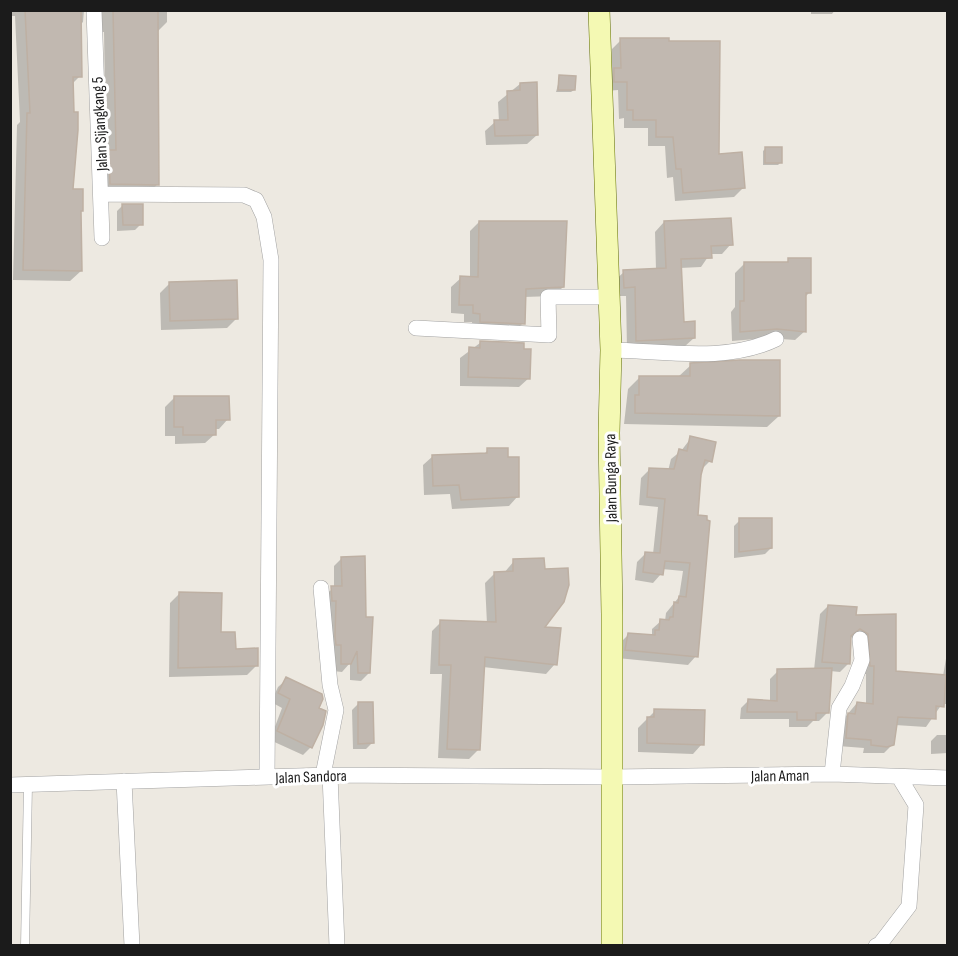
<svg xmlns="http://www.w3.org/2000/svg" width="958" height="956" viewBox="0 0 958 956" font-family="'Sofia Sans Condensed',sans-serif">
  <style>
    .shadow { fill: #0003 }
    .building { fill: #c1b8b0; stroke: #beb0a3; stroke-width: 1.5 }
    .lines { fill: none; stroke-linecap: round; stroke-linejoin: round }
    .lane-casing { stroke: #a2a2a2; stroke-width: 9 }
    .street-casing { stroke: #a2a2a2; stroke-width: 16 }
    .secondary-casing { stroke: #637005; stroke-width: 22 }
    .lane { stroke: #fff; stroke-width: 8 }
    .street { stroke: #fff; stroke-width: 15 }
    .secondary { stroke: #f4f9b3; stroke-width: 21 }
    .labels { text-anchor: middle; stroke-width: 6; stroke-linejoin: round; paint-order: stroke }
    .street-label { font-size: 16px; fill: #1b1b1b; stroke: #fff }
  </style>
  <rect width="100%" height="100%" fill="#ede9e1"/>
  <path class="shadow" d="M 10,10 L 84,10 L 83,22 L 79,26 L 80,76 L 71,85 L 72,190 L 82,210 L 79,213 L 81,271 L 70,281 L 13,280 L 17,125 L 20,122 L 15,16 L 10,16 Z
    M 84,10 L 167,10 L 167,22 L 157,32 L 158,184 L 147,194 L 100,194 L 106,155 L 104,32 L 94,32 L 93,16 Z
    M 811,10 L 835,10 L 832,14 L 811,14 Z
    M 621,40 L 743,188 L 734,197 L 675,201 L 673,177 L 667,178 L 665,146 L 648,146 L 648,128 L 624,128 L 624,118 L 619,119 L 618,90 L 606,91 L 606,79 L 612,72 L 612,49 Z
    M 560,77 L 574,90 L 571,92 L 556,92 Z
    M 520,84 L 537,135 L 527,144 L 486,145 L 485,131 L 495,122 L 499,122 L 498,102 Z
    M 765,149 L 781,162 L 778,165 L 763,165 L 763,151 Z
    M 123,205 L 141,224 L 135,230 L 117,231 L 117,211 Z
    M 479,222 L 563,287 L 554,296 L 524,297 L 523,323 L 514,332 L 472,330 L 472,322 L 464,322 L 464,314 L 451,313 L 451,287 L 461,278 L 470,278 L 470,231 Z
    M 664,222 L 731,244 L 722,254 L 710,254 L 701,267 L 680,268 L 683,324 L 694,338 L 684,347 L 627,349 L 626,296 L 615,296 L 614,281 L 624,272 L 656,270 L 655,232 Z
    M 789,260 L 810,292 L 804,298 L 805,331 L 795,340 L 767,338 L 732,341 L 731,312 L 735,307 L 735,273 L 744,264 L 785,264 Z
    M 170,283 L 237,318 L 227,328 L 161,330 L 160,293 Z
    M 480,343 L 529,378 L 519,387 L 460,386 L 460,358 Z
    M 691,365 L 779,416 L 767,427 L 624,424 L 628,389 L 640,377 L 678,377 Z
    M 174,398 L 228,419 L 219,429 L 215,429 L 215,434 L 205,443 L 175,444 L 175,436 L 165,436 L 165,407 Z
    M 691,438 L 710,461 L 702,469 L 697,516 L 703,580 L 705,581 L 696,656 L 688,665 L 617,658 L 620,643 L 629,634 L 652,636 L 652,629 L 661,621 L 665,621 L 666,613 L 679,597 L 683,571 L 662,569 L 661,574 L 653,583 L 635,580 L 637,562 L 646,553 L 653,554 L 658,507 L 639,505 L 641,478 L 650,469 L 668,471 L 671,459 L 681,451 Z
    M 488,450 L 518,496 L 509,506 L 452,509 L 450,494 L 424,495 L 423,465 L 433,456 L 483,455 Z
    M 740,520 L 771,548 L 765,554 L 734,558 L 734,526 Z
    M 342,558 L 364,619 L 369,673 L 361,681 L 350,680 L 350,663 L 342,672 L 333,671 L 323,596 L 334,588 L 334,566 Z
    M 514,561 L 543,570 L 542,628 L 555,664 L 546,674 L 483,667 L 479,749 L 469,759 L 438,758 L 442,674 L 430,674 L 432,631 L 441,622 L 487,624 L 485,583 L 495,573 L 504,573 Z
    M 179,594 L 234,651 L 257,665 L 247,675 L 169,677 L 170,603 Z
    M 828,606 L 854,616 L 895,616 L 895,673 L 943,676 L 948,647 L 948,704 L 942,704 L 926,727 L 895,725 L 893,744 L 884,753 L 863,753 L 864,748 L 838,746 L 841,722 L 857,703 L 866,704 L 866,674 L 862,674 L 861,642 L 849,636 L 848,664 L 840,672 L 830,671 L 827,713 L 819,721 L 813,721 L 807,727 L 789,727 L 789,719 L 740,719 L 741,708 L 749,700 L 770,702 L 770,679 L 778,671 L 814,670 L 820,614 Z
    M 287,679 L 317,708 L 311,747 L 303,755 L 270,740 L 282,708 L 271,702 L 278,687 Z
    M 358,704 L 372,743 L 366,749 L 353,749 L 352,710 Z
    M 655,711 L 702,744 L 693,754 L 638,752 L 638,728 Z
    M 937,735 L 948,735 L 948,753 L 931,754 L 931,741 Z"/>
  <path class="building" d="M 25,10 L 81,10 L 82,77 L 73,77 L 74,112 L 78,112 L 78,130 L 73,189 L 83,189 L 83,211 L 81,211 L 82,271 L 23,270 L 27,113 L 30,113 Z
    M 113,10 L 158,10 L 159,185 L 110,184 L 109,150 L 116,150 Z
    M 620,38 L 669,38 L 669,41 L 720,41 L 719,154 L 742,152 L 745,188 L 683,193 L 681,169 L 676,169 L 673,137 L 656,137 L 656,120 L 633,120 L 633,110 L 627,110 L 627,82 L 614,82 L 614,68 L 621,68 Z
    M 559,75 L 576,76 L 575,90 L 558,90 Z
    M 537,82 L 538,135 L 495,136 L 494,120 L 508,120 L 507,91 L 520,90 L 520,83 Z
    M 765,147 L 782,147 L 782,163 L 765,163 Z
    M 122,204 L 143,204 L 143,225 L 123,225 Z
    M 731,218 L 733,245 L 711,246 L 712,258 L 681,259 L 684,322 L 695,321 L 695,338 L 636,341 L 635,287 L 624,288 L 623,270 L 666,268 L 664,221 Z
    M 479,221 L 567,221 L 564,287 L 526,289 L 525,324 L 480,322 L 480,314 L 473,313 L 473,305 L 459,305 L 460,276 L 478,277 Z
    M 788,258 L 811,258 L 811,293 L 806,293 L 806,332 L 777,329 L 740,332 L 740,301 L 744,301 L 744,262 L 788,262 Z
    M 237,280 L 238,319 L 170,321 L 169,282 Z
    M 480,341 L 524,343 L 524,349 L 531,349 L 530,379 L 468,377 L 469,347 L 480,348 Z
    M 740,360 L 780,360 L 780,416 L 635,413 L 635,395 L 639,395 L 639,376 L 690,376 L 690,363 Z
    M 174,396 L 229,396 L 230,420 L 216,420 L 216,435 L 183,435 L 183,427 L 174,427 Z
    M 690,436 L 716,442 L 712,462 L 705,460 L 701,475 L 698,515 L 707,516 L 707,520 L 710,521 L 698,657 L 625,650 L 628,633 L 655,635 L 655,630 L 659,630 L 660,619 L 669,620 L 670,617 L 673,617 L 674,602 L 678,603 L 679,596 L 686,597 L 690,563 L 665,561 L 663,575 L 643,572 L 645,552 L 660,553 L 665,499 L 647,497 L 649,468 L 674,469 L 679,449 L 687,451 Z
    M 487,448 L 508,448 L 508,457 L 519,457 L 519,497 L 461,500 L 459,485 L 433,486 L 432,455 L 487,453 Z
    M 739,518 L 772,518 L 772,548 L 739,552 Z
    M 365,556 L 366,617 L 373,617 L 370,673 L 358,673 L 357,651 L 351,664 L 341,664 L 341,645 L 336,645 L 335,636 L 336,601 L 332,601 L 331,586 L 342,586 L 341,557 Z
    M 544,558 L 545,569 L 568,568 L 569,585 L 564,602 L 545,627 L 561,628 L 557,665 L 485,657 L 480,750 L 447,749 L 451,665 L 439,665 L 440,620 L 496,622 L 494,572 L 513,571 L 513,559 Z
    M 179,592 L 222,593 L 221,632 L 235,632 L 236,649 L 258,648 L 258,666 L 178,668 Z
    M 828,605 L 857,607 L 856,615 L 896,614 L 896,671 L 946,675 L 944,707 L 936,706 L 936,719 L 898,717 L 894,745 L 887,747 L 871,745 L 871,740 L 846,738 L 848,713 L 855,714 L 857,702 L 873,704 L 874,666 L 870,666 L 868,634 L 860,629 L 851,636 L 850,664 L 822,662 Z
    M 832,668 L 829,713 L 816,713 L 816,720 L 797,720 L 797,712 L 747,712 L 748,699 L 777,701 L 777,669 Z
    M 286,677 L 322,694 L 323,699 L 319,708 L 326,711 L 323,725 L 312,748 L 277,731 L 290,699 L 278,693 Z
    M 358,702 L 373,702 L 374,743 L 358,744 Z
    M 654,709 L 705,710 L 704,745 L 647,743 L 647,717 L 654,717 Z"/>
  <g class="lines">
    <defs>
      <path id="lane" d="M 25,946 L 28,785"/>
      <path id="street" d="M 94,10 L 102,238
        M 102,194 L 244,195 L 256,200 L 264,217 L 271,260 L 267,777
        M 416,328 L 549,335 L 548,297 L 609,297
        M 611,350 C 664,351 727,363 776,339
        M 321,588 L 330,685 L 336,710 L 323,775
        M 832,774 L 839,708 L 852,686 L 862,660 L 860,639
        M 330,775 L 337,946
        M 124,781 L 132,946
        M 10,785 L 330,775 L 612,777 L 832,774 L 948,778
        M 876,946 L 880,944 L 909,906 L 916,805 L 899,777"/>
      <path id="secondary" d="M 599,10 L 611,350 L 609,433 L 612,614 L 612,946"/>
    </defs>
    <use href="#lane" class="lane-casing"/>
    <use href="#street" class="street-casing"/>
    <use href="#secondary" class="secondary-casing"/>
    <use href="#lane" class="lane"/>
    <use href="#street" class="street"/>
    <use href="#secondary" class="secondary"/>
  </g>
  <g class="labels">
    <g class="street-label">
      <text transform="translate(99 124) rotate(-93)" y="6">Jalan Sijangkang 5</text>
      <text transform="translate(610 478) rotate(-91)" y="6">Jalan Bunga Raya</text>
      <text transform="translate(780 775) rotate(-1)" y="6">Jalan Aman</text>
      <text transform="translate(311 776) rotate(-2)" y="6">Jalan Sandora</text>
    </g>
  </g>
  <rect width="958" height="956" fill="none" stroke="#1b1b1b" stroke-width="24"/>
</svg>
